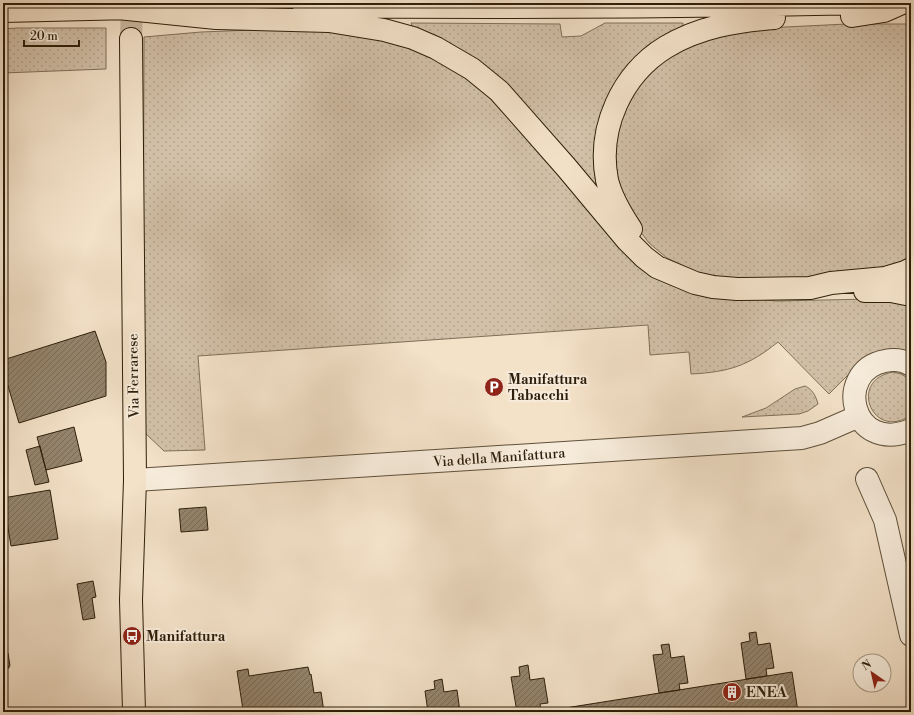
<svg xmlns="http://www.w3.org/2000/svg" width="914" height="715" viewBox="0 0 914 715" font-family="'Libre Bodoni',serif">
  <style>
    .grass { fill: url(#grass-dots); stroke: #807059 }
    .building { fill: url(#building-hatch); stroke: #2e1f0a }
    .lines { fill: none; stroke-linecap: round; stroke-linejoin: round }
    .major-tunnel { stroke: #ccbaa2; stroke-width: 22; stroke-dasharray: 22 11; stroke-linecap: butt }
    .minor-casing { stroke: #5f503a; stroke-width: 24 }
    .major-casing { stroke: #2e1f0a; stroke-width: 24 }
    .highway-casing { stroke: #2e1f0a; stroke-width: 24 }
    .minor { stroke: #f7ecdb; stroke-width: 22 }
    .major { stroke: #f3e1c8; stroke-width: 22 }
    .highway { stroke: #f3e1c8; stroke-width: 22 }
    .labels { text-anchor: middle; stroke-width: 4; stroke-linejoin: round; paint-order: stroke }
    .street-label { font-size: 14px; fill: #2e1f0a; stroke: #f7ecdb }
    .poi-label { font-size: 14px; font-weight: bold; fill: #2e1f0a; stroke: #f7ecdb; text-anchor: start }
  </style>
  <defs>
    <pattern id="grass-dots" width="8" height="8" patternUnits="userSpaceOnUse"><rect width="8" height="8" fill="#d2c0a8"/><path d="M2 2h.1M6 6h.1" fill="none" stroke="#b5a58f" stroke-width="1.8" stroke-linecap="round"/></pattern>
    <pattern id="building-hatch" width="6" height="6" patternUnits="userSpaceOnUse"><rect width="6" height="6" fill="#94846d"/><path d="M-1 1l2-2M0 6l6-6M5 7l2-2" fill="none" stroke="#796b58"/></pattern>
  </defs>
  <rect width="100%" height="100%" fill="#f3e1c8"/>
  <filter id="stains"><feTurbulence type="fractalNoise" baseFrequency=".005" numOctaves="4"/><feColorMatrix values="0 0 0 0 .2 0 0 0 0 .09 0 0 0 0 .02 0 0 0 .5 -.17"/></filter>
  <radialGradient id="worn" r=".72"><stop offset=".6" stop-color="#630" stop-opacity="0"/><stop offset="1" stop-color="#630" stop-opacity=".3"/></radialGradient>
  <path class="grass" d="M 411,23 L 560,24 L 562,37 L 581,36 L 605,23 L 683,23 L 683,28 L 649,48 L 597,183 L 594,185 L 413,28 Z
    M 847,24 L 911,24 L 911,258 L 902,264 L 838,278 L 720,278 L 704,275 L 667,258 L 649,243 L 627,214 L 613,161 L 623,106 L 654,66 L 702,39 L 765,28 Z
    M 17,28 L 106,28 L 106,69 L 3,73 L 3,29 Z
    M 305,28 L 365,36 L 408,47 L 432,56 L 479,84 L 618,240 L 746,298 L 777,301 L 871,299 L 911,305 L 911,354 L 861,362 L 829,394 L 778,342 C 748,366 729,372 691,374 L 689,352 L 650,355 L 648,325 L 198,356 L 205,450 L 164,451 L 144,432 L 143,415 L 144,37 L 201,32 Z
    M 893,372 L 901,374 L 911,380 L 911,415 C 873,442 847,380 893,372 Z
    M 805,386 C 812,389 816,396 818,404 L 808,411 L 799,414 L 742,417 L 766,408 L 795,389 Z"/>
  <path class="building" d="M 95,331 L 106,362 L 106,396 L 19,423 L 3,369 L 3,360 Z
    M 74,427 L 82,461 L 46,470 L 37,437 Z
    M 40,446 L 49,482 L 35,485 L 26,450 Z
    M 50,490 L 58,539 L 11,546 L 3,498 Z
    M 206,507 L 208,530 L 181,532 L 179,509 Z
    M 93,581 L 96,597 L 92,598 L 95,618 L 83,620 L 77,584 Z
    M 756,632 L 758,645 L 770,643 L 774,668 L 766,669 L 767,676 L 746,679 L 741,643 L 750,641 L 749,633 Z
    M 669,644 L 671,658 L 684,656 L 688,683 L 679,684 L 680,690 L 659,693 L 653,655 L 663,654 L 661,645 Z
    M 5,651 L 6,653 L 8,653 L 10,666 L 9,666 L 9,668 L 4,668 L 3,652 Z
    M 528,665 L 530,680 L 544,678 L 548,703 L 540,704 L 541,712 L 517,712 L 511,677 L 520,676 L 519,667 Z
    M 308,667 L 310,675 L 311,674 L 314,693 L 321,692 L 324,712 L 256,712 L 255,709 L 243,710 L 237,671 L 248,669 L 249,676 Z
    M 792,672 L 798,712 L 540,712 L 767,676 Z
    M 442,679 L 444,692 L 457,690 L 460,712 L 428,712 L 425,691 L 435,689 L 434,681 Z"/>
  <g class="lines">
    <path class="major-tunnel" d="M 131,39 L 132,3"/>
    <defs>
      <path id="minor" d="M 911,365 C 903,360 894,359 885,361 C 833,371 851,455 911,430
        M 867,479 L 885,520 L 911,635
        M 135,480 L 802,438 L 820,433 L 859,416"/>
      <path id="major" d="M 131,39 L 135,480 L 131,600 L 134,712"/>
      <path id="highway" d="M 304,6 C 492,8 680,7 868,3
        M 118,8 L 216,18 L 329,21 L 384,30 L 413,38 L 436,48 L 472,69 L 499,91 L 566,167 L 627,240 L 644,257 L 657,267 L 695,283 L 713,287 L 737,289 L 810,288 L 831,283 L 885,278 L 905,272 L 911,269
        M 3,11 L 132,8
        M 852,16 L 884,11 L 902,3
        M 631,229 C 621,214 611,197 607,180 C 597,128 622,74 666,47 C 699,27 736,21 774,18
        M 865,291 L 891,291 L 911,295"/>
    </defs>
    <use href="#minor" class="minor-casing"/>
    <use href="#major" class="major-casing"/>
    <use href="#highway" class="highway-casing"/>
    <use href="#minor" class="minor"/>
    <use href="#major" class="major"/>
    <use href="#highway" class="highway"/>
  </g>
  <defs>
    <symbol id="parking-disc" viewBox="-11 -11 22 22"><circle r="9.5" fill="#8f2418" stroke="#f7ecdb"/><path d="M-3.5-5.5H1a3.5 3.5 0 0 1 0 7H-1V5.5H-3.5ZM-1-3.4V-.6H.8a1.4 1.4 0 0 0 0-2.8Z" fill="#fff"/></symbol>
    <symbol id="bus-disc" viewBox="-11 -11 22 22"><circle r="9.5" fill="#8f2418" stroke="#f7ecdb"/><path d="M-5-6H5V4H4V6H2V4H-2V6H-4V4H-5ZM-3.5-4V0h7V-4ZM-3.5 1.2v1.5H-2V1.2ZM2 1.2v1.5H3.5V1.2Z" fill="#fff"/></symbol>
    <symbol id="building-disc" viewBox="-11 -11 22 22"><circle r="9.5" fill="#8f2418" stroke="#f7ecdb"/><path d="M-4-6H4V6H1V3H-1V6H-4ZM-2.5-4.3h1.7v1.8h-1.7ZM.8-4.3h1.7v1.8H.8ZM-2.5-1h1.7V.8h-1.7ZM.8-1h1.7V.8H.8Z" fill="#fff"/></symbol>
  </defs>
  <g fill-rule="evenodd">
    <use href="#parking-disc" x="483" y="376" width="22" height="22"/>
    <use href="#bus-disc" x="121" y="625" width="22" height="22"/>
    <use href="#building-disc" x="721" y="681" width="22" height="22"/>
  </g>
  <g class="labels">
    <g class="street-label">
      <text transform="translate(133 376) rotate(-91)" y="5">Via Ferrarese</text>
      <text transform="translate(499 457) rotate(-4)" y="5">Via della Manifattura</text>
    </g>
    <g class="poi-label">
      <text x="508" y="384">Manifattura<tspan x="508" dy="16">Tabacchi</tspan></text>
      <text x="146" y="641">Manifattura</text>
      <text x="746" y="697">ENEA</text>
    </g>
  </g>
  <rect width="914" height="715" fill="none" stroke="#f3e1c8" stroke-width="16"/>
  <rect x="4" y="4" width="906" height="707" fill="none" stroke="#2e1f0a" stroke-width="2"/>
  <rect x="8" y="8" width="898" height="699" fill="none" stroke="#2e1f0a"/>
  <g transform="translate(872 673) rotate(326)"><circle r="19" fill="#f7ecdb" stroke="#a79a87"/>
  <path d="M0-3L7 15L0 10L-7 15Z" fill="#8f2418"/>
  <text y="-6" font-size="11" font-weight="bold" text-anchor="middle" fill="#2e1f0a">N</text>
  </g>
  <path d="M24 40v6h55v-6" fill="none" stroke="#2e1f0a" stroke-width="2"/>
  <text x="30" y="40" font-size="12" fill="#2e1f0a" stroke="#f7ecdb" stroke-width="3" paint-order="stroke">20 m</text>
  <rect width="100%" height="100%" filter="url(#stains)"/>
  <rect width="100%" height="100%" fill="url(#worn)"/>
</svg>
